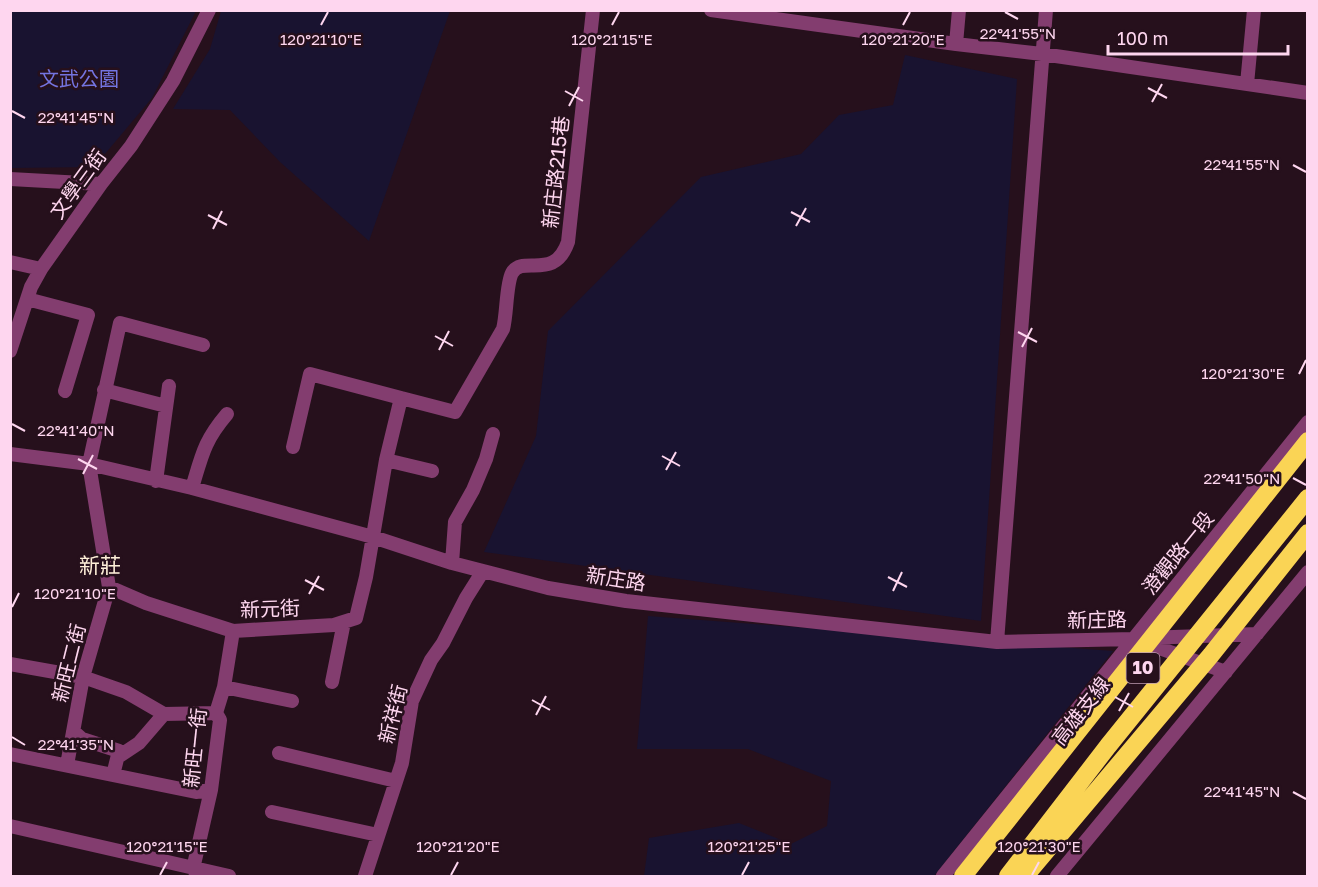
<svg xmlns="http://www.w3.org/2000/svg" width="1318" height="887" viewBox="0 0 1318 887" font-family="'Golos Text','Noto Sans TC',sans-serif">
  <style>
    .green { fill: #191330 }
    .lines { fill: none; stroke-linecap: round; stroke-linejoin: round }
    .minor { stroke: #833d6f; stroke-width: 14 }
    .highway-bridge { stroke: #fad455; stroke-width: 18 }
    .ticks { fill: none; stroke: #fed6ef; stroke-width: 2 }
    .labels { text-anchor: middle; stroke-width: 5; stroke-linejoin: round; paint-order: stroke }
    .shield { fill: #26101c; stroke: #bd9bb0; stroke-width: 1.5 }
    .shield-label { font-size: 18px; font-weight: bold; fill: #fed6ef }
    .park-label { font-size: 20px; fill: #7474e0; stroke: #26101c }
    .street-label { font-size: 20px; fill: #fed6ef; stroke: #26101c }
    .neighbourhood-label { font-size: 21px; fill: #feefd8; stroke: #26101c }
    .ticks-label { font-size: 15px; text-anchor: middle; fill: #fed6ef; stroke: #26101c; stroke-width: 5; stroke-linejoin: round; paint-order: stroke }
  </style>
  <rect width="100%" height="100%" fill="#26101c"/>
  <path class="green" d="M 10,11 L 11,10 L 196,11 L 152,98 L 94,167 L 11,168 Z
    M 221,11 L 450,11 L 369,241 L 280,162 L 230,110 L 173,109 L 210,49 Z
    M 905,55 L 1017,79 L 981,621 L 484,552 L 536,436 L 548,331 L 701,177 L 801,154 L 839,115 L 893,105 Z
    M 648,616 L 1113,651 L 934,876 L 644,876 L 649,838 L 739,823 L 791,844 L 827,826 L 831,781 L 748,749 L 637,749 Z"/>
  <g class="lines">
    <path class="minor" d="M 711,10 L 956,44 L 1042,54 L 1308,93
      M 956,44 L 959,10
      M 1247,84 L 1254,10
      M 10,179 L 101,184
      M 10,262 L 41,269
      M 27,299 L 88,315 L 65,391
      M 10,351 L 31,287 L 41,269 L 101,184 L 131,146 L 173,81 L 209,10
      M 104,390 L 166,406
      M 293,447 L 310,374 L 401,398
      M 10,454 L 89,464 L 192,488 L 373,537 L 452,563 L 548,588 L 626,601 L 997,642 L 1134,639 L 1226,672
      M 386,460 L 432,471
      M 156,481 L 169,386
      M 192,488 C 202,455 204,441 227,414
      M 452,563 L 455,522 L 473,490 L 486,459 L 493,434
      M 109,587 L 146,603 L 233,631 L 334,625 L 356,618 L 366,577 L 386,460 L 401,398 L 455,412 L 503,329 C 507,315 506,284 512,273 C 523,254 554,282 568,242 L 593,10
      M 1146,638 L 1257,634
      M 997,642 L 1046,10
      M 10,664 L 83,677 L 126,692 L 164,714 L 216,713
      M 332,682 L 344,622
      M 224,687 L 292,701
      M 73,731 L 82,739 L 119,751 L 113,775
      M 279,753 L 396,781
      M 10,754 L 196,792 L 211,790
      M 118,757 L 139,743 L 164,714
      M 67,765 L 83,677 L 109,587 L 89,464 L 120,323 L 203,345
      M 272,812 L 378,835
      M 10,826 L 229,876
      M 193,869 L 211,790 L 220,720 L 216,713 L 224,687 L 233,631
      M 365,876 L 402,763 L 412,701 L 431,660 L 443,643 L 466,598 L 483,571
      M 943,876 L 1308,422
      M 1057,876 L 1308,572"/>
    <path class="highway-bridge" d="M 963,876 L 1308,441
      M 1008,876 L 1108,746 L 1308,498
      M 1025,876 L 1211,655 L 1308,533"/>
  </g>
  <path class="ticks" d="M 1005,12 L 1018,19M 321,25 L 328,12M 612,25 L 619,12M 903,25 L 910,12M 1148,88 L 1167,98M 565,91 L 583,101M 1152,102 L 1162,84M 569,106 L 579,87M 12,111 L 25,118M 1293,165 L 1306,172M 791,212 L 810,222M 208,215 L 227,225M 796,226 L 806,208M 213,229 L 222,211M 1018,332 L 1037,342M 435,336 L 453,346M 1022,347 L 1032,328M 439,350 L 449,331M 1299,374 L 1306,360M 12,424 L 25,431M 662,456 L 680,466M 78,459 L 97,469M 666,470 L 676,452M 83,474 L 93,455M 1293,478 L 1306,485M 888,577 L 907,587M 305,580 L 324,590M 893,591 L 902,572M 309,594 L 319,576M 12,607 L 19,593M 1115,697 L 1133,707M 532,700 L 550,710M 1119,711 L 1129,693M 536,715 L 546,696M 12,737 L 25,745M 1293,792 L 1306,799M 160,875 L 167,862M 451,875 L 458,862M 742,875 L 749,862M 1032,875 L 1039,862"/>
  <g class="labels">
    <rect class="shield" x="1126.5" y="653" width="33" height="30" rx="4.5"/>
    <g class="shield-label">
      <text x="1143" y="674">10</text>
    </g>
    <g class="park-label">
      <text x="79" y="86">文武公園</text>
    </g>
    <g class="street-label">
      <text transform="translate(556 172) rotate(-84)" y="7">新庄路215巷</text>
      <text transform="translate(78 184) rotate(-54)" y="7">文學三街</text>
      <text transform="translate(1178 553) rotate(-51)" y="7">澄觀路一段</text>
      <text transform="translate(616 579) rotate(9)" y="7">新庄路</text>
      <text transform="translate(270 609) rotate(-2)" y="7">新元街</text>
      <text transform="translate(1097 620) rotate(-1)" y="7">新庄路</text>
      <text transform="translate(69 663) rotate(-76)" y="7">新旺二街</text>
      <text transform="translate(1081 711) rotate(-52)" y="7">高雄支線</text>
      <text transform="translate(393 714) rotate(-76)" y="7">新祥街</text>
      <text transform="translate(195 748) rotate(-84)" y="7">新旺一街</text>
    </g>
    <g class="neighbourhood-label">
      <text x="100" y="573">新莊</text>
    </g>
  </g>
  <g class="ticks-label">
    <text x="1018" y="39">22°41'55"N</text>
    <text x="321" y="45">120°21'10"E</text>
    <text x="612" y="45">120°21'15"E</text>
    <text x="903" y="45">120°21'20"E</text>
    <text x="76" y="123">22°41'45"N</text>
    <text x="1242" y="170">22°41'55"N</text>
    <text x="1243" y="379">120°21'30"E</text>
    <text x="76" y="436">22°41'40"N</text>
    <text x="1242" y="484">22°41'50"N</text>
    <text x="75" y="599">120°21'10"E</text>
    <text x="76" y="750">22°41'35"N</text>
    <text x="1242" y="797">22°41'45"N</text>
    <text x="167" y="852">120°21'15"E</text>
    <text x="458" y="852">120°21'20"E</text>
    <text x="749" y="852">120°21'25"E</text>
    <text x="1039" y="852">120°21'30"E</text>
  </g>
  <rect width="1318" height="887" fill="none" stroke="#fed6ef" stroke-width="24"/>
  <path d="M1108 45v9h180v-9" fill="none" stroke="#fed6ef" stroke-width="3"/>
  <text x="1117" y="45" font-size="18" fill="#fed6ef" stroke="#26101c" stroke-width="4.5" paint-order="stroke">100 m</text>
</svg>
